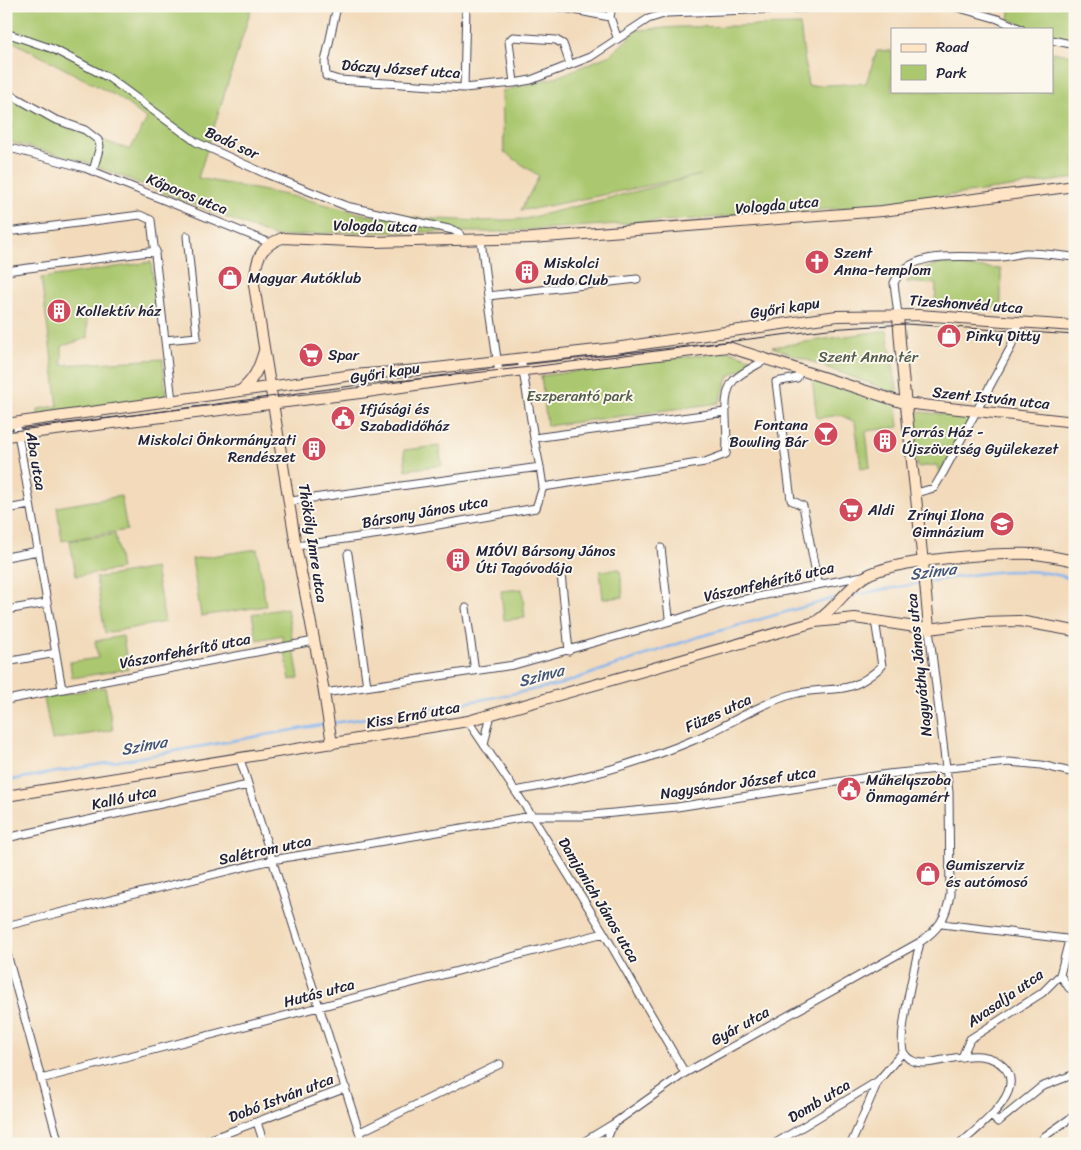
<svg xmlns="http://www.w3.org/2000/svg" width="1081" height="1150" viewBox="0 0 1081 1150" font-family="Sriracha,sans-serif">
  <style>
    .green { fill: #abc86f; stroke: #667555 }
    .lines { fill: none; stroke-linecap: round; stroke-linejoin: round }
    .stream { stroke: #82b5ef; stroke-width: 2.5 }
    .street-casing { stroke: #413e4e; stroke-width: 9 }
    .secondary-casing { stroke: #413e4e; stroke-width: 12 }
    .street { stroke: #fff; stroke-width: 7 }
    .secondary { stroke: #ffe4c6; stroke-width: 10 }
    .tram { stroke: #22223b; stroke-width: 1 }
    .labels { text-anchor: middle; stroke-width: 4; stroke-linejoin: round; paint-order: stroke }
    .street-label { font-size: 15px; fill: #22223b; stroke: #fbf7ec }
    .poi-label { font-size: 15px; fill: #22223b; stroke: #fbf7ec; text-anchor: start }
    .park-label { font-size: 15px; fill: #525c4d; stroke: #fbf7ec }
    .water-label { font-size: 16px; font-style: italic; fill: #44557a; stroke: #fbf7ec }
  </style>
  <rect width="100%" height="100%" fill="#fbf7ec"/>
  <filter id="ink" filterUnits="userSpaceOnUse"><feTurbulence type="fractalNoise" baseFrequency=".02" numOctaves="2"/><feDisplacementMap in="SourceGraphic" scale="10" xChannelSelector="R" yChannelSelector="G"/><feConvolveMatrix kernelMatrix="1 2 1 2 8 2 1 2 1" color-interpolation-filters="sRGB"/></filter>
  <filter id="wash" filterUnits="userSpaceOnUse"><feTurbulence type="fractalNoise" baseFrequency=".0096" numOctaves="4" result="noise"/><feDisplacementMap in="SourceGraphic" scale="20" xChannelSelector="R" yChannelSelector="G"/><feGaussianBlur stdDeviation="1.12" result="paint"/><feColorMatrix in="noise" values="0 0 0 0 0 0 0 0 0 0 0 0 0 0 0 0 0 1.4 0 .05"/><feComposite in="paint" operator="in"/></filter>
  <g filter="url(#wash)">
    <rect width="100%" height="100%" fill="#f2daba"/>
    <path class="green" d="M 6,6 L 252,6 L 198,178 L 301,198 L 370,216 L 483,221 L 525,219 L 701,175 L 533,209 L 521,210 L 539,176 L 504,152 L 502,91 L 557,77 L 610,55 L 638,30 L 679,27 L 800,25 L 808,86 L 866,83 L 877,51 L 892,51 L 892,91 L 1052,91 L 1052,52 L 1075,56 L 1075,178 L 881,205 L 754,215 L 497,232 L 345,232 L 276,237 L 83,161 L 6,141 L 6,126 L 13,128 L 6,111 L 6,95 L 69,128 L 130,150 L 147,119 L 118,97 L 6,38 Z
      M 1011,6 L 1075,6 L 1075,43 L 1052,37 L 1052,29 L 1032,29 L 1009,19 Z
      M 952,261 L 966,262 L 966,267 L 1001,269 L 1001,308 L 935,304 L 936,284 L 906,282 L 925,268 Z
      M 151,262 L 156,305 L 86,313 L 88,338 L 62,346 L 62,365 L 163,359 L 166,402 L 38,415 L 38,409 L 58,406 L 41,278 Z
      M 887,330 L 898,394 L 772,347 Z
      M 730,351 L 758,361 L 729,376 L 719,403 L 547,426 L 541,376 Z
      M 812,379 L 897,405 L 899,427 L 866,431 L 870,467 L 861,468 L 855,422 L 840,415 L 817,418 Z
      M 910,411 L 972,417 L 939,474 L 937,465 L 917,467 Z
      M 439,446 L 442,465 L 406,470 L 404,450 Z
      M 121,496 L 127,530 L 62,541 L 57,507 Z
      M 115,534 L 121,569 L 76,576 L 70,541 Z
      M 257,549 L 266,606 L 201,616 L 192,559 Z
      M 155,568 L 165,622 L 105,633 L 96,578 Z
      M 620,569 L 623,597 L 603,599 L 600,571 Z
      M 522,589 L 525,618 L 504,620 L 501,591 Z
      M 287,608 L 299,678 L 290,680 L 282,635 L 257,640 L 252,614 Z
      M 123,636 L 128,669 L 72,678 L 70,662 L 98,658 L 95,641 Z
      M 105,687 L 113,730 L 52,740 L 44,698 Z"/>
    <g class="lines">
      <path class="stream" d="M 927,582 C 975,574 1028,563 1075,580
        M 848,596 L 921,583
        M 333,723 L 453,705 L 558,685 L 698,637 L 835,598
        M 6,781 L 327,724"/>
    </g>
  </g>
  <g filter="url(#ink)">
    <g class="lines">
      <defs>
        <path id="street" d="M 337,6 L 325,62 L 326,76 L 339,80 L 464,88 L 514,83 L 531,80 L 590,57 L 648,19 L 667,13 L 855,6
          M 554,6 L 610,17
          M 612,6 L 610,17 L 617,37
          M 952,6 L 998,19 L 1021,29
          M 6,33 L 53,49 L 109,78 L 196,142 L 264,173 L 346,206 L 453,230 L 459,233 L 462,240
          M 1052,40 L 1075,45
          M 514,83 L 509,41 L 513,37 L 556,40 L 563,44 L 570,64
          M 464,88 L 466,6
          M 6,92 L 54,119 L 85,130 L 98,140 L 100,146 L 93,171
          M 6,147 L 85,168 L 270,243
          M 15,231 L 140,215 L 151,220 L 172,401
          M 481,240 L 488,296
          M 6,271 L 156,251
          M 898,315 L 894,283 C 911,246 970,259 1001,257 C 1009,257 1017,254 1024,253 C 1041,252 1058,256 1075,257
          M 165,340 L 197,337 L 187,236
          M 521,359 L 534,438
          M 801,369 L 797,378 L 776,382 L 791,500 L 803,506 L 818,584
          M 499,373 L 488,296 L 637,279
          M 16,422 L 62,689
          M 540,467 L 543,487
          M 916,493 L 934,488 L 943,473 L 1011,347 L 1019,322
          M 291,501 L 540,467 L 534,438 L 725,412
          M 6,509 L 30,505
          M 296,546 L 415,529 L 536,508 L 543,487 L 705,462 L 726,454 C 730,433 719,396 734,380 C 742,372 757,365 767,359
          M 661,548 L 669,617 L 676,619
          M 348,554 L 367,686
          M 6,557 L 38,551
          M 561,574 L 569,651
          M 466,608 L 475,671
          M 6,610 L 47,603
          M 6,662 L 56,653
          M 324,693 L 514,665 L 678,619 L 725,603 L 863,576
          M 6,700 L 314,641
          M 468,721 L 532,816 L 604,933 L 685,1073
          M 484,745 L 491,714
          M 240,759 L 363,1144
          M 515,791 C 580,780 641,763 701,737 C 732,723 761,703 794,694 C 835,684 846,699 882,666 L 875,620
          M 6,838 L 248,785
          M 942,924 L 1075,940
          M 6,926 L 272,860 L 532,816 L 582,816 L 677,807 L 888,774 L 1009,762 L 1041,765 L 1075,773
          M 920,942 C 916,962 896,1040 904,1053 C 908,1060 916,1063 924,1063 C 942,1062 961,1054 980,1056 C 989,1057 998,1060 1004,1067 C 1028,1092 976,1129 960,1144
          M 6,950 L 59,1144
          M 1060,975 L 1069,988 L 1075,991
          M 962,1057 L 970,1039 L 1042,993 L 1060,975 L 1069,940
          M 41,1079 L 604,933
          M 991,1116 L 998,1122 L 1041,1087 L 1075,1074
          M 257,1122 L 264,1144
          M 360,1132 L 500,1064
          M 198,1144 L 346,1088
          M 580,1144 L 613,1124 L 685,1073 L 920,942 C 939,929 946,918 950,895 L 949,792 L 929,629
          M 605,1144 L 613,1124
          M 774,1144 L 878,1081
          M 851,1144 L 878,1081 L 903,1052
          M 1039,1144 L 1045,1136 L 1075,1115"/>
        <path id="secondary" d="M 898,315 C 905,420 921,524 929,629
          M 240,391 C 254,380 259,368 264,351
          M 6,424 L 353,375 L 418,370 L 615,348 L 837,316 L 919,315 L 1075,326
          M 6,436 L 360,393 L 499,373 L 728,347 L 904,403 L 1075,422
          M 818,620 C 836,608 847,587 866,576 C 895,559 997,553 1033,554 C 1047,555 1061,558 1075,561
          M 332,744 L 323,686 L 296,546 L 254,285 C 256,261 258,247 282,238 L 373,242 L 532,238 L 882,211 L 1075,186
          M 6,796 L 468,721 L 815,622 L 855,618 L 929,629 L 982,622 L 1019,621 L 1075,631"/>
      </defs>
      <use href="#street" class="street-casing"/>
      <use href="#secondary" class="secondary-casing"/>
      <use href="#street" class="street"/>
      <use href="#secondary" class="secondary"/>
      <path class="tram" d="M 6,432 L 359,385 L 531,367 L 828,329 L 906,324 L 1075,335"/>
    </g>
  </g>
  <defs>
    <symbol id="church-disc" viewBox="-11 -11 22 22"><circle r="9.5" fill="#d1495b" stroke="#fbf7ec"/><path d="M-1.2-6h2.4v3.5h3.3v2.4h-3.3V6h-2.4V-.1h-3.3v-2.4h3.3Z" fill="#fff"/></symbol>
    <symbol id="building-disc" viewBox="-11 -11 22 22"><circle r="9.5" fill="#d1495b" stroke="#fbf7ec"/><path d="M-4-6H4V6H1V3H-1V6H-4ZM-2.5-4.3h1.7v1.8h-1.7ZM.8-4.3h1.7v1.8H.8ZM-2.5-1h1.7V.8h-1.7ZM.8-1h1.7V.8H.8Z" fill="#fff"/></symbol>
    <symbol id="shop-disc" viewBox="-11 -11 22 22"><circle r="9.5" fill="#d1495b" stroke="#fbf7ec"/><path d="M-5-2.5h2.3a2.7 3.5 0 0 1 5.4 0H5L5.5 6h-11ZM-1.5-2.5h3a1.5 2.3 0 0 0-3 0Z" fill="#fff"/></symbol>
    <symbol id="supermarket-disc" viewBox="-11 -11 22 22"><circle r="9.5" fill="#d1495b" stroke="#fbf7ec"/><path d="M-6-5.5h2.5l.6 2H6L4.5 2H-2.5L-4.4-4H-6ZM-1.5 3.2a1.3 1.3 0 1 0 .1 0ZM3 3.2a1.3 1.3 0 1 0 .1 0Z" fill="#fff"/></symbol>
    <symbol id="civic-disc" viewBox="-11 -11 22 22"><circle r="9.5" fill="#d1495b" stroke="#fbf7ec"/><path d="M-.6-6.5H3V-4.5H.6V-3L4-1V1h2V6H-6V1h2V-1L-.6-3ZM-1.2 2.5V6h2.4V2.5Z" fill="#fff"/></symbol>
    <symbol id="bar-disc" viewBox="-11 -11 22 22"><circle r="9.5" fill="#d1495b" stroke="#fbf7ec"/><path d="M-6-5H6L.8 .8V4.5H3.5V6h-7V4.5H-.8V.8Z" fill="#fff"/></symbol>
    <symbol id="school-disc" viewBox="-11 -11 22 22"><circle r="9.5" fill="#d1495b" stroke="#fbf7ec"/><path d="M0-5L7-2L0 1L-7-2ZM-4 1L0 2.5L4 1V4Q0 6-4 4Z" fill="#fff"/></symbol>
  </defs>
  <g fill-rule="evenodd">
    <use href="#church-disc" x="803" y="248" width="28" height="28"/>
    <use href="#building-disc" x="513" y="258" width="28" height="28"/>
    <use href="#shop-disc" x="216" y="264" width="28" height="28"/>
    <use href="#building-disc" x="45" y="297" width="28" height="28"/>
    <use href="#shop-disc" x="935" y="322" width="28" height="28"/>
    <use href="#supermarket-disc" x="297" y="341" width="28" height="28"/>
    <use href="#civic-disc" x="329" y="404" width="28" height="28"/>
    <use href="#bar-disc" x="812" y="420" width="28" height="28"/>
    <use href="#building-disc" x="871" y="427" width="28" height="28"/>
    <use href="#building-disc" x="300" y="435" width="28" height="28"/>
    <use href="#supermarket-disc" x="837" y="496" width="28" height="28"/>
    <use href="#school-disc" x="988" y="510" width="28" height="28"/>
    <use href="#building-disc" x="444" y="546" width="28" height="28"/>
    <use href="#civic-disc" x="835" y="775" width="28" height="28"/>
    <use href="#shop-disc" x="914" y="860" width="28" height="28"/>
  </g>
  <g class="labels">
    <g class="street-label">
      <text transform="translate(401 69) rotate(4)" y="5">Dóczy József utca</text>
      <text transform="translate(232 143) rotate(25)" y="5">Bodó sor</text>
      <text transform="translate(187 194) rotate(22)" y="5">Kőporos utca</text>
      <text transform="translate(777 205) rotate(-5)" y="5">Vologda utca</text>
      <text transform="translate(375 226) rotate(1)" y="5">Vologda utca</text>
      <text transform="translate(966 304) rotate(4)" y="5">Tizeshonvéd utca</text>
      <text transform="translate(785 308) rotate(-9)" y="5">Győri kapu</text>
      <text transform="translate(385 373) rotate(-9)" y="5">Győri kapu</text>
      <text transform="translate(991 398) rotate(6)" y="5">Szent István utca</text>
      <text transform="translate(36 461) rotate(80)" y="5">Aba utca</text>
      <text transform="translate(425 512) rotate(-10)" y="5">Bársony János utca</text>
      <text transform="translate(313 543) rotate(81)" y="5">Thököly Imre utca</text>
      <text transform="translate(769 582) rotate(-13)" y="5">Vászonfehérítő utca</text>
      <text transform="translate(185 651) rotate(-11)" y="5">Vászonfehérítő utca</text>
      <text transform="translate(919 665) rotate(-96)" y="5">Nagyváthy János utca</text>
      <text transform="translate(718 713) rotate(-25)" y="5">Füzes utca</text>
      <text transform="translate(413 715) rotate(-10)" y="5">Kiss Ernő utca</text>
      <text transform="translate(738 783) rotate(-8)" y="5">Nagysándor József utca</text>
      <text transform="translate(124 798) rotate(-12)" y="5">Kalló utca</text>
      <text transform="translate(265 850) rotate(-12)" y="5">Salétrom utca</text>
      <text transform="translate(599 900) rotate(59)" y="5">Damjanich János utca</text>
      <text transform="translate(319 993) rotate(-15)" y="5">Hutás utca</text>
      <text transform="translate(1005 998) rotate(-35)" y="5">Avasalja utca</text>
      <text transform="translate(740 1026) rotate(-29)" y="5">Gyár utca</text>
      <text transform="translate(281 1098) rotate(-21)" y="5">Dobó István utca</text>
      <text transform="translate(819 1101) rotate(-31)" y="5">Domb utca</text>
    </g>
    <g class="poi-label">
      <text x="834" y="258">Szent<tspan x="834" dy="17">Anna-templom</tspan></text>
      <text x="544" y="268">Miskolci<tspan x="544" dy="17">Judo Club</tspan></text>
      <text x="248" y="283">Magyar Autóklub</text>
      <text x="76" y="316">Kollektív ház</text>
      <text x="966" y="341">Pinky Ditty</text>
      <text x="328" y="360">Spar</text>
      <text x="360" y="414">Ifjúsági és<tspan x="360" dy="17">Szabadidőház</tspan></text>
      <text x="808" y="430" text-anchor="end">Fontana<tspan x="808" dy="17">Bowling Bár</tspan></text>
      <text x="902" y="437">Forrás Ház -<tspan x="902" dy="17">Újszövetség Gyülekezet</tspan></text>
      <text x="296" y="445" text-anchor="end">Miskolci Önkormányzati<tspan x="296" dy="17">Rendészet</tspan></text>
      <text x="868" y="515">Aldi</text>
      <text x="984" y="520" text-anchor="end">Zrínyi Ilona<tspan x="984" dy="17">Gimnázium</tspan></text>
      <text x="476" y="556">MIÓVI Bársony János<tspan x="476" dy="17">Úti Tagóvodája</tspan></text>
      <text x="866" y="785">Műhelyszoba<tspan x="866" dy="17">Önmagamért</tspan></text>
      <text x="946" y="870">Gumiszerviz<tspan x="946" dy="17">és autómosó</tspan></text>
    </g>
    <g class="park-label">
      <text x="868" y="362">Szent Anna tér</text>
      <text x="580" y="401">Eszperantó park</text>
    </g>
    <g class="water-label">
      <text transform="translate(933 571) rotate(-7)" y="6">Szinva</text>
      <text transform="translate(541 675) rotate(-15)" y="6">Szinva</text>
      <text transform="translate(144 745) rotate(-10)" y="6">Szinva</text>
    </g>
  </g>
  <rect width="1081" height="1150" fill="none" stroke="#fbf7ec" stroke-width="25"/>
  <rect x="891" y="28" width="162" height="65" fill="#fbf7ec" stroke="#a4a2a5"/>
  <rect x="901" y="44" width="25" height="8" fill="#ffe4c6" stroke="#a4a2a5"/>
  <text x="936" y="52" font-size="15" fill="#22223b">Road</text>
  <rect x="901" y="65" width="25" height="15" fill="#abc86f" stroke="#a4a2a5"/>
  <text x="936" y="78" font-size="15" fill="#22223b">Park</text>
</svg>
